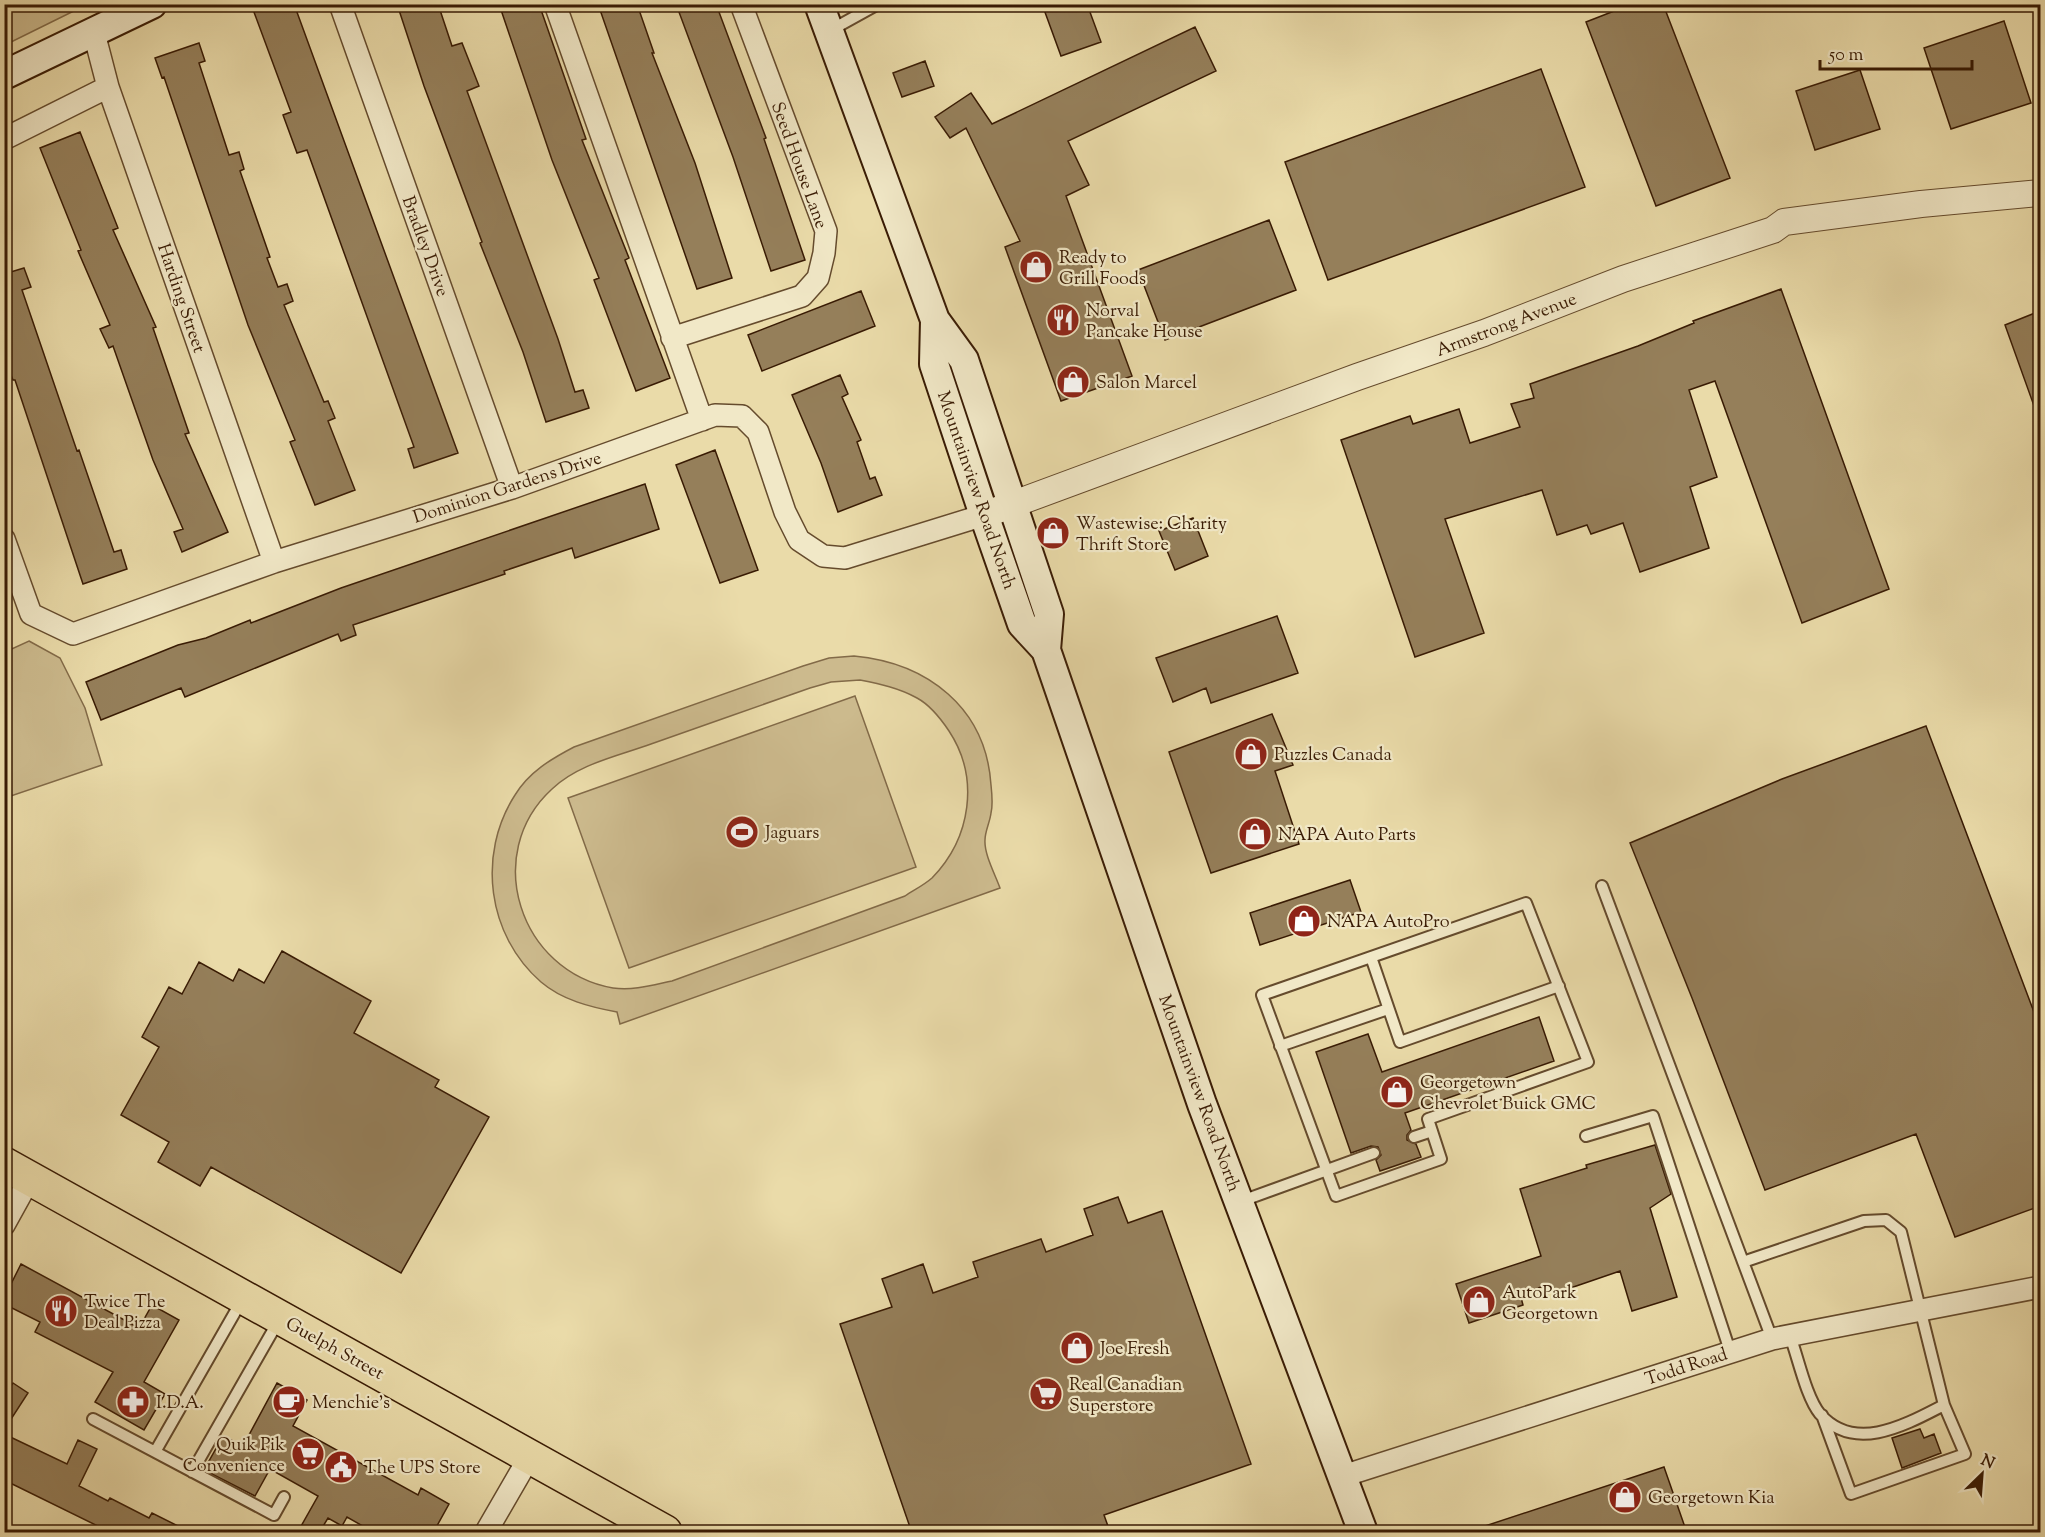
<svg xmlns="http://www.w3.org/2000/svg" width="2045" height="1537" viewBox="0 0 2045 1537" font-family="'Sorts Mill Goudy',serif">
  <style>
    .green { fill: #ccba8d; stroke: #826a48; stroke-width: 1.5; fill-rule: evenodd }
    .building { fill: #957f5a; stroke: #391b04; stroke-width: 1.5 }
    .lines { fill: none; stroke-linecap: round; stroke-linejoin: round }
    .service-casing { stroke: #654b2d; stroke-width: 14 }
    .minor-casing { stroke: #654b2d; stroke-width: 24 }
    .tertiary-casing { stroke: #654b2d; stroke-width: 28 }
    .secondary-casing { stroke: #391b04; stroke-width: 32 }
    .primary-casing { stroke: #391b04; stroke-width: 36 }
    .service { stroke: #f1e8c7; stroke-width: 10 }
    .minor { stroke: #f1e8c7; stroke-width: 21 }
    .tertiary { stroke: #f1e8c7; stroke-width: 26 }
    .secondary { stroke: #f1e8c7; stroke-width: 28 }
    .primary { stroke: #eadba9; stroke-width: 33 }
    .labels { text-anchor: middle; stroke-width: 4.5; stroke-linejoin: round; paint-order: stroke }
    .street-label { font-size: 18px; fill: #391b04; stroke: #f1e8c7 }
    .poi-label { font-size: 18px; fill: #391b04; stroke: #f1e8c7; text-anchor: start }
  </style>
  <rect width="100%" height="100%" fill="#eadba9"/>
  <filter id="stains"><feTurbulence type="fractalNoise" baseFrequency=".00333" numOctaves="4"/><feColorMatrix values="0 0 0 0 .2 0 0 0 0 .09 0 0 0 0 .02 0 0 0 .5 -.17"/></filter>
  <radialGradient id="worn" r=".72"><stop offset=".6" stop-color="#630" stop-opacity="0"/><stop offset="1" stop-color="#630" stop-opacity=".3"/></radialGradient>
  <path class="green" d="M 5,4 L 86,4 L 86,5 L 5,45 Z
    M 29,641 L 60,658 L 85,708 L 102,765 L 5,798 L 5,652 Z
    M 854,656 C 928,663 986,708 991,785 C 992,794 993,805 991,813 C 990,822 985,831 985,840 C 984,854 995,874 1000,888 L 620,1024 L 617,1012 C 590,1007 562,1000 541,982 C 487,935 477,854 515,795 C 529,772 551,759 574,747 L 803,666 L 829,658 ZM 860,680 C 880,684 899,688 917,698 C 930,705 941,719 949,731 C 980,778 971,838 932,878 C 924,885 914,890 905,896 L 672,981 C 653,985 633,991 613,988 C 520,972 481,854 552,789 C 578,764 618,756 651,744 C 704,725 757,707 810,688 L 831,682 Z
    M 855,696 L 916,867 L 629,968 L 568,798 Z"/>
  <path class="building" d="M 251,4 L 294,4 L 458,453 L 414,468 L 408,449 L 414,447 L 307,150 L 297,153 L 283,115 L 291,112 Z
    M 397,4 L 438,4 L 452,46 L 462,43 L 479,86 L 467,91 L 558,339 L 575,392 L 583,390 L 589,408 L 546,422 L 523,352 L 480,243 L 482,242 L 424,86 Z
    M 499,4 L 539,4 L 586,139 L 582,140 L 629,258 L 625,260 L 670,378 L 636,391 L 594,280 L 599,278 L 552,160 Z
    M 598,4 L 637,4 L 654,53 L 652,53 L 695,163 L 732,278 L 697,289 Z
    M 676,4 L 716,4 L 766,138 L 764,139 L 805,260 L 771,271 L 733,157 Z
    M 1042,4 L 1087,4 L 1101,42 L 1061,56 Z
    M 1632,4 L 1663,4 L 1730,178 L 1656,206 L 1586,22 Z
    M 2004,21 L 2031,103 L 1951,129 L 1924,48 Z
    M 1195,27 L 1216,71 L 1068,141 L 1089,185 L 1066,196 L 1132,376 L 1061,401 L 1005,247 L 1020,241 L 966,128 L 950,138 L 935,117 L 971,93 L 992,124 Z
    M 199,43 L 205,61 L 199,63 L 229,155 L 239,152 L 244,169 L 240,171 L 270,257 L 267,258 L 278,287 L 287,284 L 293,301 L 284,305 L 324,402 L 328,401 L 335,418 L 328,421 L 355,490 L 315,505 L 290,442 L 295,440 L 248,325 L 164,77 L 162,78 L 155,58 Z
    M 925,61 L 934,86 L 902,97 L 893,73 Z
    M 1541,69 L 1585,187 L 1328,280 L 1285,162 Z
    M 1860,70 L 1880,129 L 1815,150 L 1796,91 Z
    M 80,132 L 118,228 L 113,230 L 156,327 L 153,328 L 189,433 L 185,434 L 228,532 L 182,552 L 174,532 L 183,529 L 153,460 L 113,346 L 109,348 L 100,329 L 110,325 L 78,251 L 81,250 L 40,148 Z
    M 1269,220 L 1296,290 L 1165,340 L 1138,270 Z
    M 24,268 L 31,287 L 22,290 L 77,451 L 79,450 L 114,552 L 121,550 L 127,569 L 83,584 L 15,380 L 13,380 L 4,358 L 4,274 Z
    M 1781,289 L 1889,589 L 1802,623 L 1715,381 L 1689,390 L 1717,477 L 1690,487 L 1709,548 L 1640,572 L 1623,523 L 1591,534 L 1587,525 L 1557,535 L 1542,490 L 1445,519 L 1484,633 L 1415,657 L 1341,440 L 1410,416 L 1413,424 L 1459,409 L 1470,443 L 1520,427 L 1511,404 L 1534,398 L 1530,384 L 1638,346 L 1694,323 L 1693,321 Z
    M 861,291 L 875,326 L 762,371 L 748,335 Z
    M 2040,311 L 2040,416 L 2038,417 L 2005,325 Z
    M 840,375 L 848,394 L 842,397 L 861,440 L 857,442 L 870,479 L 875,477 L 882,495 L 838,512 L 821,463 L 792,395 Z
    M 715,450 L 758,570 L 720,583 L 676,465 Z
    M 645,484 L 659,529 L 575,558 L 572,548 L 504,571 L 505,574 L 353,625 L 356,635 L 341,641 L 338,634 L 185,697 L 181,688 L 101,720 L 86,682 L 178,645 L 206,638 L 250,620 L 251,623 L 341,588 Z
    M 1193,518 L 1208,556 L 1175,570 L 1159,531 Z
    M 1277,616 L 1298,673 L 1211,703 L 1206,688 L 1173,702 L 1156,658 Z
    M 1272,714 L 1293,765 L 1275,771 L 1299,844 L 1211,873 L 1169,752 Z
    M 1926,726 L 2040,1028 L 2040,1206 L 1955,1237 L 1916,1134 L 1765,1190 L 1692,998 L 1630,843 L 1782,779 Z
    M 1350,880 L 1361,912 L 1260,945 L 1250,913 Z
    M 282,951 L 371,1001 L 354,1033 L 439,1080 L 435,1087 L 489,1117 L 401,1273 L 211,1167 L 200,1186 L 158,1162 L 169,1142 L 121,1115 L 159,1047 L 142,1037 L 169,987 L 182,994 L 199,962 L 233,981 L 239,969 L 264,983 Z
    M 1539,1017 L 1554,1061 L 1405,1113 L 1411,1130 L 1407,1135 L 1407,1140 L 1416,1144 L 1421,1157 L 1380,1171 L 1376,1160 L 1381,1155 L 1378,1147 L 1371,1146 L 1351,1153 L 1316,1052 L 1368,1034 L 1382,1072 Z
    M 1655,1145 L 1671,1194 L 1650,1208 L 1677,1297 L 1632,1311 L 1620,1271 L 1553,1294 L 1550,1284 L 1520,1294 L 1523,1305 L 1469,1323 L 1456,1284 L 1541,1256 L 1520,1189 L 1587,1168 L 1586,1165 Z
    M 1118,1197 L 1128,1223 L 1162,1211 L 1251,1464 L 1104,1515 L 1109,1529 L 1100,1533 L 912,1533 L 840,1324 L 892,1307 L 882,1279 L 923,1264 L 933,1293 L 978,1277 L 973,1262 L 1041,1239 L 1046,1252 L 1093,1235 L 1084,1209 Z
    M 21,1264 L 139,1328 L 152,1305 L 179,1320 L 144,1382 L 165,1394 L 144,1430 L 95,1402 L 113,1372 L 35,1332 L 40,1322 L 4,1304 L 4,1298 Z
    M 13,1383 L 28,1393 L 4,1430 L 4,1396 Z
    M 277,1383 L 307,1400 L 293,1426 L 418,1495 L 421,1488 L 449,1504 L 433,1533 L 375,1533 L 347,1517 L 342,1526 L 328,1518 L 319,1533 L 308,1533 L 300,1528 L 318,1496 L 270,1469 L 255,1496 L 204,1470 L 223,1436 L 243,1446 Z
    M 1920,1429 L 1924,1438 L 1934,1434 L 1941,1453 L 1902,1468 L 1892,1438 Z
    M 4,1434 L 67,1464 L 78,1440 L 97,1449 L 79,1486 L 108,1501 L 110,1498 L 149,1518 L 152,1513 L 192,1533 L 112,1533 L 4,1480 Z
    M 1664,1467 L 1687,1533 L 1476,1533 L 1476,1529 Z"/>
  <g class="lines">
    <defs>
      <path id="service" d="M 831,30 L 878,4
        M 1602,886 L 1772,1339
        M 1526,903 L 1588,1062 L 1428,1119 L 1441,1159 L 1336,1196 L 1262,995 Z
        M 1371,957 L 1400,1042 L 1559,986
        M 1280,1046 L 1388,1009
        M 1586,1136 L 1653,1116 L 1730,1351
        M 1414,1137 L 1432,1131
        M 1239,1202 L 1374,1153
        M 1743,1262 L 1864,1221 L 1886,1220 L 1901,1232 L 1944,1405 C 1907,1424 1855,1454 1820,1414 C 1806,1397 1798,1357 1790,1336
        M 1822,1415 L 1851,1494 L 1965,1454 L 1944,1405
        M 93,1419 L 274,1515 L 284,1497
        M 155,1452 L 242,1300
        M 192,1472 L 279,1320"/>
      <path id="minor" d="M 340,4 L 512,488
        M 555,4 L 702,420
        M 94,33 L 108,87 L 274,562
        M 4,139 L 108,87
        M 672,338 L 802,296 L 818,278 L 824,253 L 826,231 L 741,4
        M 4,539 L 31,614 L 73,634 L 274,562 L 512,488 L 715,415 L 742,416 L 758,432 L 785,512 L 799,540 L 823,556 L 845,558 L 984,515
        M 4,1225 L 30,1178
        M 1340,1477 L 1772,1339 L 2040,1287
        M 486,1532 L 530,1456"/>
      <path id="tertiary" d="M 984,515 L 1357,377 L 1484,333 L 1623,279 L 1773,230 L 1784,222 L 1921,204 L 2040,193"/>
      <path id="secondary" d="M 819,4 L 935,320 L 964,360 L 1049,614 L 1046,650 L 1202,1104 L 1363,1532
        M 4,75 L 152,4
        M 935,320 L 934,364 L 984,515 L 1022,624 L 1046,650"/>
      <path id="primary" d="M 4,1164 L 665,1532"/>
    </defs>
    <use href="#service" class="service-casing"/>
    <use href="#minor" class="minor-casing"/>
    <use href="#tertiary" class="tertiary-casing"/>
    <use href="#secondary" class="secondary-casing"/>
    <use href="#primary" class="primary-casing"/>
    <use href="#service" class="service"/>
    <use href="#minor" class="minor"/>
    <use href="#tertiary" class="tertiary"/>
    <use href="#secondary" class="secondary"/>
    <use href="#primary" class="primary"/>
  </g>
  <defs>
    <symbol id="shop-disc" viewBox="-11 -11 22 22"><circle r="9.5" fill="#8f2418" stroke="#f1e8c7"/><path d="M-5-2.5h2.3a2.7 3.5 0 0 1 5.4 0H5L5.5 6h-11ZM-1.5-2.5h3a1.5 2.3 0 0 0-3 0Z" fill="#fff"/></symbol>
    <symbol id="restaurant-disc" viewBox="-11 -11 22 22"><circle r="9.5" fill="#8f2418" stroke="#f1e8c7"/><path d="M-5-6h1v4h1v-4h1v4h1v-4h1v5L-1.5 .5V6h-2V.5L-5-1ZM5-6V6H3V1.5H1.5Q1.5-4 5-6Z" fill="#fff"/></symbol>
    <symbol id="stadium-disc" viewBox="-11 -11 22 22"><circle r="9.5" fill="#8f2418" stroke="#f1e8c7"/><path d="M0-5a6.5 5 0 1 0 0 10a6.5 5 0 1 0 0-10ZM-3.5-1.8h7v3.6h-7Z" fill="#fff"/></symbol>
    <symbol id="supermarket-disc" viewBox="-11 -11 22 22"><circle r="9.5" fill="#8f2418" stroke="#f1e8c7"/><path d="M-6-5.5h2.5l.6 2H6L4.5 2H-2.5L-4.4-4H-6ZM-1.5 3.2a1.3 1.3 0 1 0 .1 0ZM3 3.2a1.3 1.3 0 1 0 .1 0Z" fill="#fff"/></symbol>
    <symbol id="pharmacy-disc" viewBox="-11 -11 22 22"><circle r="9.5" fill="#8f2418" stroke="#f1e8c7"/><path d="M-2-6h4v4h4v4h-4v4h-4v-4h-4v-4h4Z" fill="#fff"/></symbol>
    <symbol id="cafe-disc" viewBox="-11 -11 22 22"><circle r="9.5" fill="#8f2418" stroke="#f1e8c7"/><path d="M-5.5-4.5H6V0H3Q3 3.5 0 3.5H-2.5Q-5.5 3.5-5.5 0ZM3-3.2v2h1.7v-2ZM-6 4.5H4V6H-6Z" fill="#fff"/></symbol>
    <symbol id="civic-disc" viewBox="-11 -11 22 22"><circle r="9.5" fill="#8f2418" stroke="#f1e8c7"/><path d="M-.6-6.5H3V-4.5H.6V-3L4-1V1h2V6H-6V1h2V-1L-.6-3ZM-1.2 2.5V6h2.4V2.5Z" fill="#fff"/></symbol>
  </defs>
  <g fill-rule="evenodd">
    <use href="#shop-disc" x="1017" y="248" width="38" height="38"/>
    <use href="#restaurant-disc" x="1044" y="301" width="38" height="38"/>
    <use href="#shop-disc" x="1054" y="363" width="38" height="38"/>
    <use href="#shop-disc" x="1034" y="514" width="38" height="38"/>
    <use href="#shop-disc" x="1232" y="735" width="38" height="38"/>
    <use href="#stadium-disc" x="723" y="813" width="38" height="38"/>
    <use href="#shop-disc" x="1236" y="815" width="38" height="38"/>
    <use href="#shop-disc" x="1285" y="902" width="38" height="38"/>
    <use href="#shop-disc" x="1378" y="1073" width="38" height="38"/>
    <use href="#shop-disc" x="1460" y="1283" width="38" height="38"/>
    <use href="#restaurant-disc" x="42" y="1292" width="38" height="38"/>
    <use href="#shop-disc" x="1058" y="1329" width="38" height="38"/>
    <use href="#supermarket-disc" x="1027" y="1375" width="38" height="38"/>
    <use href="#pharmacy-disc" x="114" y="1383" width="38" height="38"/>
    <use href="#cafe-disc" x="270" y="1383" width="38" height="38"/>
    <use href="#supermarket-disc" x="289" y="1435" width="38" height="38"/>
    <use href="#civic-disc" x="322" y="1448" width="38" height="38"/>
    <use href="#shop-disc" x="1606" y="1478" width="38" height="38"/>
  </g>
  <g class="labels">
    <g class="street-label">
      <text transform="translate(800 165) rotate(70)" y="6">Seed House Lane</text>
      <text transform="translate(426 246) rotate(70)" y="6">Bradley Drive</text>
      <text transform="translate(182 298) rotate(71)" y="6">Harding Street</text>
      <text transform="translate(1506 324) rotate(-21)" y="6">Armstrong Avenue</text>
      <text transform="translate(507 487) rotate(-18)" y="6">Dominion Gardens Drive</text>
      <text transform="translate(977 490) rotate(71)" y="6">Mountainview Road North</text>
      <text transform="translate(1200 1093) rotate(70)" y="6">Mountainview Road North</text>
      <text transform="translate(335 1348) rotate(29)" y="6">Guelph Street</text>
      <text transform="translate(1686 1366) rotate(-18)" y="6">Todd Road</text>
    </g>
    <g class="poi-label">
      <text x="1059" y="263">Ready to<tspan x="1059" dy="21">Grill Foods</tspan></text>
      <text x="1086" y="316">Norval<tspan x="1086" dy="21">Pancake House</tspan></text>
      <text x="1096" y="388">Salon Marcel</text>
      <text x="1076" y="529">Wastewise: Charity<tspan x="1076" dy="21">Thrift Store</tspan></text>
      <text x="1274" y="760">Puzzles Canada</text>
      <text x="765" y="838">Jaguars</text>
      <text x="1278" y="840">NAPA Auto Parts</text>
      <text x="1327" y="927">NAPA AutoPro</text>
      <text x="1420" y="1088">Georgetown<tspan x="1420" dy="21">Chevrolet Buick GMC</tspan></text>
      <text x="1502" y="1298">AutoPark<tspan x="1502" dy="21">Georgetown</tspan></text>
      <text x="84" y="1307">Twice The<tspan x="84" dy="21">Deal Pizza</tspan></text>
      <text x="1100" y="1354">Joe Fresh</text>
      <text x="1069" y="1390">Real Canadian<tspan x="1069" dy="21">Superstore</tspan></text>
      <text x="156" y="1408">I.D.A.</text>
      <text x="312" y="1408">Menchie's</text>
      <text x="285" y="1450" text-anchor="end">Quik Pik<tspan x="285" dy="21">Convenience</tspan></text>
      <text x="364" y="1473">The UPS Store</text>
      <text x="1648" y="1503">Georgetown Kia</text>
    </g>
  </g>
  <rect width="2045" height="1537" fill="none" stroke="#eadba9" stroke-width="24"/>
  <rect x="6" y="6" width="2033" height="1525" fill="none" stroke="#391b04" stroke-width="3"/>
  <rect x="12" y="12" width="2021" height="1513" fill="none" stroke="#391b04" stroke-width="1.5"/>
  <g transform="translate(1982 1474) rotate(25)" stroke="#f1e8c7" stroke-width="4.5" paint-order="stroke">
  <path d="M0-4.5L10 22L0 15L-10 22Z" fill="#391b04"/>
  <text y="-9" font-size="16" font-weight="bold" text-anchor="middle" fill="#391b04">N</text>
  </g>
  <path d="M1820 60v9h152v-9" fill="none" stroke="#391b04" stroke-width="3"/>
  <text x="1829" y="60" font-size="18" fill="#391b04" stroke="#f1e8c7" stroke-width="4.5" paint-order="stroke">50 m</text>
  <rect width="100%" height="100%" filter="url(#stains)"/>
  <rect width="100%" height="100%" fill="url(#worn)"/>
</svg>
